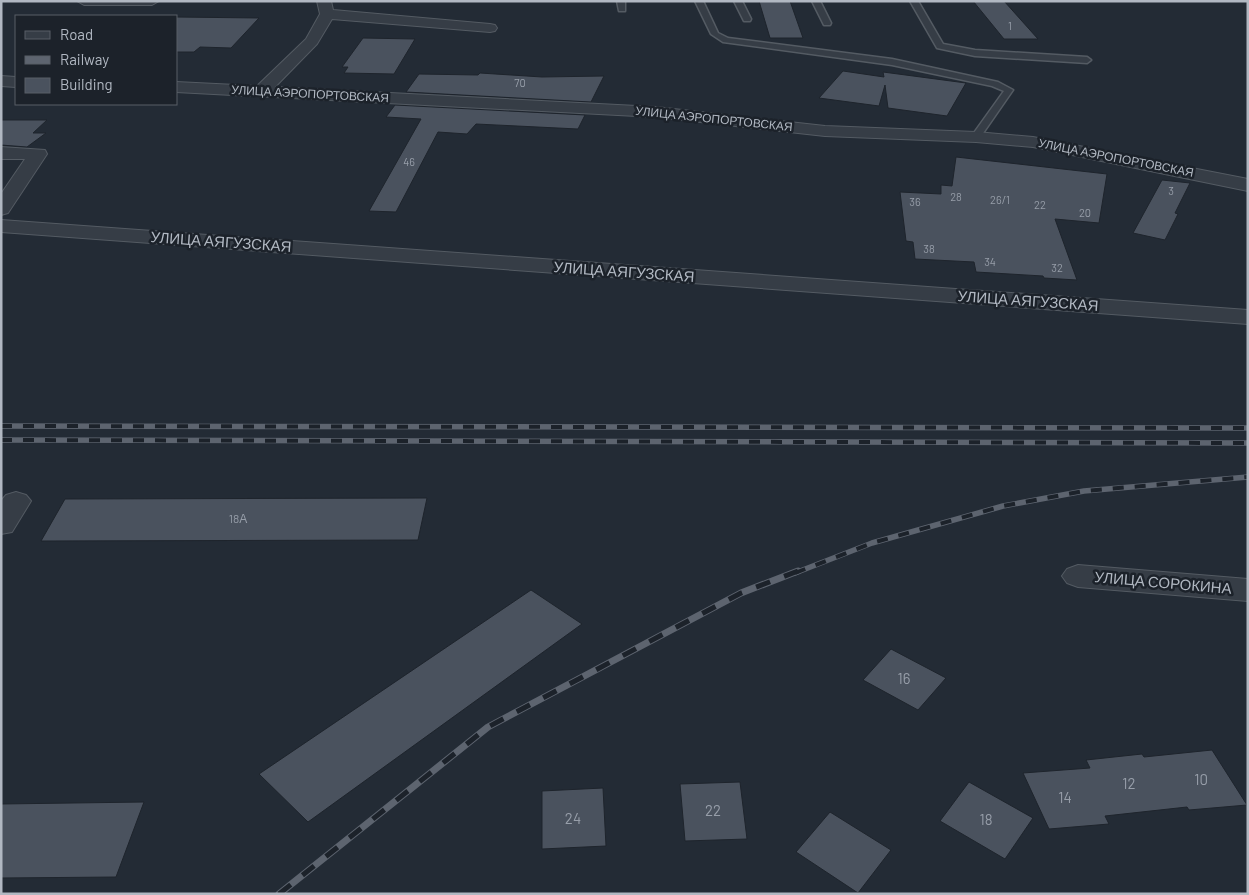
<svg xmlns="http://www.w3.org/2000/svg" width="1249" height="895" viewBox="0 0 1249 895" font-family="Barlow,sans-serif">
  <style>
    .building { fill: #4a525e; stroke: #1e242c }
    .lines { fill: none; stroke-linecap: round; stroke-linejoin: round }
    .lane-casing { stroke: #545b63; stroke-width: 3 }
    .street-casing { stroke: #545b63; stroke-width: 2 }
    .lane { fill: #363d46; fill-rule: evenodd }
    .street { fill: #363d46; fill-rule: evenodd }
    .rail-far1-casing { stroke: #5d646f; stroke-width: 5.5 }
    .rail-casing { stroke: #5d646f; stroke-width: 7 }
    .rail-far1 { stroke: #1c222a; stroke-width: 4; stroke-dasharray: 11; stroke-linecap: butt }
    .rail { stroke: #1c222a; stroke-width: 5; stroke-dasharray: 15; stroke-linecap: butt }
    .labels { text-anchor: middle; stroke-width: 5; stroke-linejoin: round; paint-order: stroke }
    .far-number-label { font-size: 11px; fill: #979ea9 }
    .far-street-label { font-size: 12px; fill: #b1b8c2; stroke: #1c222a }
    .number-label { font-size: 12px; fill: #979ea9 }
    .street-label { font-size: 15px; fill: #b1b8c2; stroke: #1c222a }
    .near-number-label { font-size: 15px; fill: #979ea9 }
  </style>
  <rect width="100%" height="100%" fill="#232b35"/>
  <path class="building" d="M 759,1 L 790,1 L 803,38 L 770,38 Z
    M 973,1 L 1004,1 L 1038,39 L 1004,39 Z
    M 176,17 L 259,18 L 231,48 L 200,47 L 194,52 L 176,52 Z
    M 363,38 L 415,39 L 394,74 L 344,73 L 348,67 L 342,67 Z
    M 843,71 L 884,77 L 883,72 L 966,83 L 947,116 L 888,108 L 885,85 L 879,106 L 819,98 Z
    M 480,73 L 542,77 L 604,76 L 591,102 L 406,92 L 419,74 L 478,75 Z
    M 395,105 L 585,115 L 578,129 L 476,124 L 467,134 L 438,132 L 396,212 L 369,211 L 421,119 L 386,117 Z
    M 1,120 L 47,120 L 33,133 L 46,133 L 27,147 L 1,145 Z
    M 956,157 L 1107,174 L 1099,223 L 1055,219 L 1077,280 L 1044,278 L 1043,276 L 976,272 L 974,262 L 915,259 L 913,242 L 906,241 L 900,192 L 941,194 L 941,185 L 952,186 Z
    M 1162,180 L 1190,183 L 1175,213 L 1178,214 L 1165,240 L 1133,233 Z
    M 427,498 L 418,540 L 41,541 L 65,499 Z
    M 531,590 L 582,624 L 308,822 L 259,774 Z
    M 891,649 L 946,678 L 918,710 L 863,680 Z
    M 1212,750 L 1247,805 L 1189,810 L 1187,807 L 1105,816 L 1109,824 L 1049,829 L 1023,773 L 1090,768 L 1086,760 L 1142,754 L 1144,757 Z
    M 740,782 L 747,839 L 685,841 L 680,784 Z
    M 969,782 L 1033,818 L 1005,859 L 940,821 Z
    M 603,788 L 606,846 L 542,849 L 542,791 Z
    M 144,802 L 116,877 L 1,878 L 1,804 Z
    M 830,812 L 891,850 L 858,893 L 796,852 Z"/>
  <g class="lines">
    <defs>
      <path id="lane" d="M 617,1 L 625,1 L 625,11 L 619,11 Z
        M 695,1 L 703,1 L 718,33 L 728,38 L 892,59 L 998,82 L 1013,90 L 979,139 L 973,139 L 971,137 L 1004,91 L 992,86 L 892,65 L 723,42 L 711,34 Z
        M 734,1 L 742,1 L 751,19 L 750,21 L 744,21 Z
        M 812,1 L 820,1 L 831,23 L 830,25 L 824,25 Z
        M 910,1 L 918,1 L 943,44 L 975,50 L 1087,57 L 1091,60 L 1087,63 L 975,56 L 937,48 Z"/>
      <path id="street" d="M 77,1 L 159,1 L 152,5 L 84,5 Z
        M 317,1 L 331,1 L 333,10 L 490,24 L 495,25 L 497,28 L 495,31 L 490,32 L 332,19 L 317,44 L 275,87 L 656,107 L 825,126 L 976,132 L 1033,137 L 1248,179 L 1248,191 L 1033,147 L 976,142 L 825,136 L 656,117 L 176,92 L 176,82 L 257,86 L 306,39 L 320,14 Z
        M 1,76 L 16,77 L 16,87 L 1,86 Z
        M 1,147 L 45,150 L 47,154 L 8,213 L 1,215 L 1,194 L 25,159 L 1,159 Z
        M 1,220 L 1248,310 L 1248,324 L 1,232 Z
        M 16,492 L 26,495 L 31,501 L 12,532 L 1,534 L 1,501 L 6,495 Z
        M 1078,565 L 1248,579 L 1248,601 L 1078,587 L 1067,583 L 1062,576 L 1067,569 Z"/>
    </defs>
    <use href="#lane" class="lane-casing"/>
    <use href="#street" class="street-casing"/>
    <use href="#lane" class="lane"/>
    <use href="#street" class="street"/>
    <defs>
      <path id="rail-far1" d="M 1,426 L 1248,428
        M 1,440 L 1248,443
        M 795,573 L 872,543 L 1003,506 L 1084,491 L 1248,477"/>
      <path id="rail" d="M 279,894 L 488,727 L 741,593 L 798,571"/>
    </defs>
    <use href="#rail-far1" class="rail-far1-casing"/>
    <use href="#rail" class="rail-casing"/>
    <use href="#rail-far1" class="rail-far1"/>
    <use href="#rail" class="rail"/>
  </g>
  <g class="labels">
    <g class="far-number-label">
      <text x="1010" y="30">1</text>
      <text x="520" y="87">70</text>
      <text x="409" y="166">46</text>
      <text x="1171" y="195">3</text>
      <text x="956" y="201">28</text>
      <text x="1000" y="204">26/1</text>
      <text x="915" y="206">36</text>
      <text x="1040" y="209">22</text>
      <text x="1085" y="217">20</text>
      <text x="929" y="253">38</text>
      <text x="990" y="266">34</text>
      <text x="1057" y="272">32</text>
    </g>
    <g class="far-street-label">
      <text transform="translate(310 94) rotate(3)" y="4">УЛИЦА АЭРОПОРТОВСКАЯ</text>
      <text transform="translate(714 119) rotate(6)" y="4">УЛИЦА АЭРОПОРТОВСКАЯ</text>
      <text transform="translate(1116 158) rotate(11)" y="4">УЛИЦА АЭРОПОРТОВСКАЯ</text>
    </g>
    <g class="number-label">
      <text x="238" y="523">18А</text>
    </g>
    <g class="street-label">
      <text transform="translate(221 242) rotate(4)" y="5">УЛИЦА АЯГУЗСКАЯ</text>
      <text transform="translate(624 272) rotate(4)" y="5">УЛИЦА АЯГУЗСКАЯ</text>
      <text transform="translate(1028 301) rotate(4)" y="5">УЛИЦА АЯГУЗСКАЯ</text>
      <text transform="translate(1163 583) rotate(5)" y="5">УЛИЦА СОРОКИНА</text>
    </g>
    <g class="near-number-label">
      <text x="904" y="684">16</text>
      <text x="1201" y="785">10</text>
      <text x="1129" y="789">12</text>
      <text x="1065" y="803">14</text>
      <text x="713" y="816">22</text>
      <text x="573" y="824">24</text>
      <text x="986" y="825">18</text>
    </g>
  </g>
  <rect width="1249" height="895" fill="none" stroke="#b1b8c2" stroke-width="5"/>
  <rect x="15" y="15" width="162" height="90" fill="#1c222a" stroke="#585e67"/>
  <rect x="25" y="31" width="25" height="8" fill="#363d46" stroke="#585e67"/>
  <text x="60" y="40" font-size="15" fill="#b1b8c2">Road</text>
  <rect x="25" y="56" width="25" height="8" fill="#5d646f" stroke="#585e67"/>
  <text x="60" y="65" font-size="15" fill="#b1b8c2">Railway</text>
  <rect x="25" y="78" width="25" height="15" fill="#4a525e" stroke="#585e67"/>
  <text x="60" y="90" font-size="15" fill="#b1b8c2">Building</text>
</svg>
